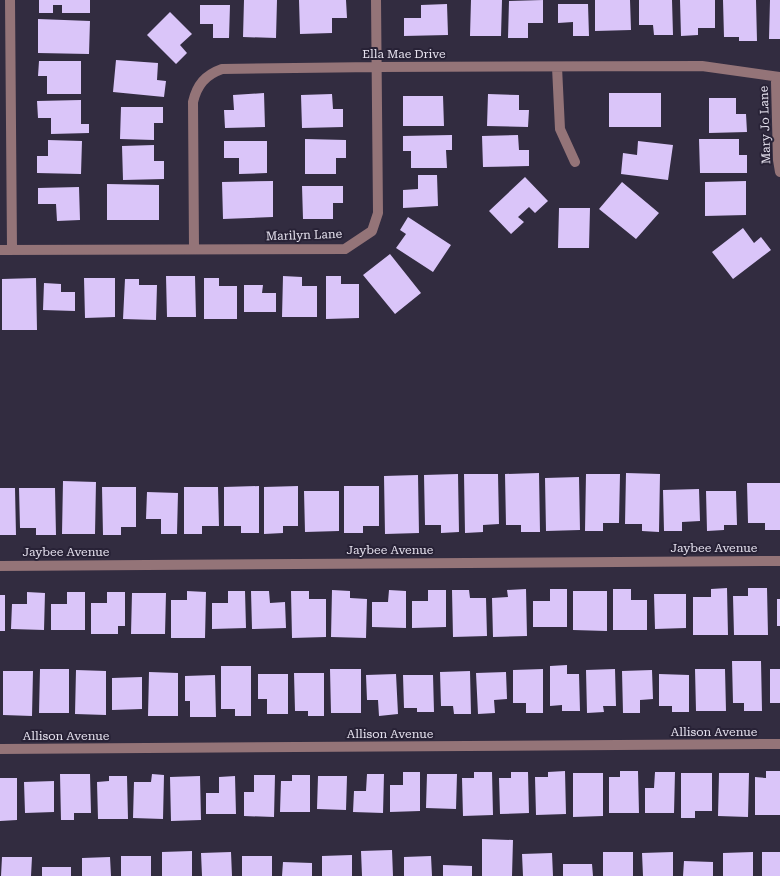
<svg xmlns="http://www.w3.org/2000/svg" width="780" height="876" viewBox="0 0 780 876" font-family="'Roboto Serif',serif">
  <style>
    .building { fill: #dac5f9 }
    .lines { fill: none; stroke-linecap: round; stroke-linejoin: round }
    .minor { stroke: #947478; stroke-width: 10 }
    .labels { text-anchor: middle; stroke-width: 4; stroke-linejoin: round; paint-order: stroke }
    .street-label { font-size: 12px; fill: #e6e2ef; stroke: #282236 }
  </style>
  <rect width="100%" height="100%" fill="#322c40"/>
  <path class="building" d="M 39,0 L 90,0 L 90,13 L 62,13 L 62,5 L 53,5 L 53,13 L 39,13 Z
    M 244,0 L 277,0 L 276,38 L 243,37 Z
    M 299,0 L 346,0 L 347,18 L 332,18 L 332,33 L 300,34 Z
    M 471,0 L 502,0 L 501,36 L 470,36 Z
    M 543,0 L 543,23 L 528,23 L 528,38 L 508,38 L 509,1 Z
    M 595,0 L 630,0 L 631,30 L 595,31 Z
    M 639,0 L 672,0 L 673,35 L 654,35 L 653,25 L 639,25 Z
    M 680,0 L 715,0 L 715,28 L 698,28 L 698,35 L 681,36 Z
    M 723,0 L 756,0 L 757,41 L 739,41 L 739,37 L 724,37 Z
    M 770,0 L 780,0 L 780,39 L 769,39 Z
    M 447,4 L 448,35 L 404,36 L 404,18 L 421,18 L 421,5 Z
    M 558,4 L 588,4 L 589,36 L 573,36 L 573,22 L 558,23 Z
    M 200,5 L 230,5 L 229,38 L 213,38 L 213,24 L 200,24 Z
    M 170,12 L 192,34 L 180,45 L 187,53 L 176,64 L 147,35 Z
    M 38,19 L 90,21 L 89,54 L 38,53 Z
    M 116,60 L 158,63 L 157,80 L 166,81 L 164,97 L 113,92 Z
    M 39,61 L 81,61 L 81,94 L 47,94 L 47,76 L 38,76 Z
    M 264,93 L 265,127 L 225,128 L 224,110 L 234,110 L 233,95 Z
    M 609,93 L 661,93 L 661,127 L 609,127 Z
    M 332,94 L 333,109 L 343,109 L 343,127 L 302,128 L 301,95 Z
    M 488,94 L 519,95 L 519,110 L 529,110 L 528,127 L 487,126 Z
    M 403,96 L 443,96 L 444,126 L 403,126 Z
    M 709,98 L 736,98 L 736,114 L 746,114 L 747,132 L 709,133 Z
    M 81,100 L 81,124 L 89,124 L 89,133 L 51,134 L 51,118 L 38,118 L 37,101 Z
    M 121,107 L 163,107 L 163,123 L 154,123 L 154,140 L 120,139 Z
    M 452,135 L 452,150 L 446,150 L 447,168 L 411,168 L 411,151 L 403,151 L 403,136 Z
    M 518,135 L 519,150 L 529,150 L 529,166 L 483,167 L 482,136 Z
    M 305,139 L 346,140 L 346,158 L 336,158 L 336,174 L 305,174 Z
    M 699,139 L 739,139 L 739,155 L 747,155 L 747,173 L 700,173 Z
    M 48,140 L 82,141 L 81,174 L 37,173 L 37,156 L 48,156 Z
    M 224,141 L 267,141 L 267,173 L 239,174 L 239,158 L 224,158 Z
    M 638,141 L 673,145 L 668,180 L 621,174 L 623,153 L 637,155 Z
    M 154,145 L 154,161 L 164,161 L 164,179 L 123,180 L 122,146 Z
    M 418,175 L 437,175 L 438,206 L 403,208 L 403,190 L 418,189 Z
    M 525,177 L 548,201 L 535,213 L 529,207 L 518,217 L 524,222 L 511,234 L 489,211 Z
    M 273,181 L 273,217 L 223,219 L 222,182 Z
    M 746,181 L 746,215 L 705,216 L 705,182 Z
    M 622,182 L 659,213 L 636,239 L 599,209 Z
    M 107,184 L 159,185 L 159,220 L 107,220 Z
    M 302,186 L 343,186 L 343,203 L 333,203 L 333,219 L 303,219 Z
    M 79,187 L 80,220 L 57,221 L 56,204 L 38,204 L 38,188 Z
    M 559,208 L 590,208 L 589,248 L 558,248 Z
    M 408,217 L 451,245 L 433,272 L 396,248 L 406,234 L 400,230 Z
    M 743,228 L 754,243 L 761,237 L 771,250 L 733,279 L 712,252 Z
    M 390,254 L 421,293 L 395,314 L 363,275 Z
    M 166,276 L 195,276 L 196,317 L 167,317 Z
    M 283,276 L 302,277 L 302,286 L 317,286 L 317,317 L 282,317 Z
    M 326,276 L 341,276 L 341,284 L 359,284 L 359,318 L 326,319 Z
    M 36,278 L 37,330 L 2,330 L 2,279 Z
    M 84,278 L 115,278 L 115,317 L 85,318 Z
    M 204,278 L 219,278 L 219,286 L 237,286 L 237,319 L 204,319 Z
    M 125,279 L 139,279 L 139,285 L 157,285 L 156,320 L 123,319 Z
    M 44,283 L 61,284 L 61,292 L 75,292 L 75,311 L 43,310 Z
    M 244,285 L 263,285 L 262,293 L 276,293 L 276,312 L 244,312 Z
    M 539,473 L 540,532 L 521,532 L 521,525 L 506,525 L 505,474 Z
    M 626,473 L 660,474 L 659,532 L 642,531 L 642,524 L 625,524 Z
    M 458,474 L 459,532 L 441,533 L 441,525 L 425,525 L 424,475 Z
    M 464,474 L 498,474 L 499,524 L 483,525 L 483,532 L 465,533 Z
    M 586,474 L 620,474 L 619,523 L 603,523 L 603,531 L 585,531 Z
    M 418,475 L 419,533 L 385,534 L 384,476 Z
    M 579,477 L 580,530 L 546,531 L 545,478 Z
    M 63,481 L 96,482 L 95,534 L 62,534 Z
    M 747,483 L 780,483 L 780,530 L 765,530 L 765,523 L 748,523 Z
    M 259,486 L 259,533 L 241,533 L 241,526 L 224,526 L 224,487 Z
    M 298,486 L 298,526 L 283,526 L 283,533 L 264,534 L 264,487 Z
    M 344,486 L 379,486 L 379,526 L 363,526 L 363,533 L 344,533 Z
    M 102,487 L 136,487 L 136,527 L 121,527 L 121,535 L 103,535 Z
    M 184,487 L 218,487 L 219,526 L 202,526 L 202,534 L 184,534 Z
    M 0,488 L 15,488 L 16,535 L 0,535 Z
    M 19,488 L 55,488 L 56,535 L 36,535 L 36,528 L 20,528 Z
    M 699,489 L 700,521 L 682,522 L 682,531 L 664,531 L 663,490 Z
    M 304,491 L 339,491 L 339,531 L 305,532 Z
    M 706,491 L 736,491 L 737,525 L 724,525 L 724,530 L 707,531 Z
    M 147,492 L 178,493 L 177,534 L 161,534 L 161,519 L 146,519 Z
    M 727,588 L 728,635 L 693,635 L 693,597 L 711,597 L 711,589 Z
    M 748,588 L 767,588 L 768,635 L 734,635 L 733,596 L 748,596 Z
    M 526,589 L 527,636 L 493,637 L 492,598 L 508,597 L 507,590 Z
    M 550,589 L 567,589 L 567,627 L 533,627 L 533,601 L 550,601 Z
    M 613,589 L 631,589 L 631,600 L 647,600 L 647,630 L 613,630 Z
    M 332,590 L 350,591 L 350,598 L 367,599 L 366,638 L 331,637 Z
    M 389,590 L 406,591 L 406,628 L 372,627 L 372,602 L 388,602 Z
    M 428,590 L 446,590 L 446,627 L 412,628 L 412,601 L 428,601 Z
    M 452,590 L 469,590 L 470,598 L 486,598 L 487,636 L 453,637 Z
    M 187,591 L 206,592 L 205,638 L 171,638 L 171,600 L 187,600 Z
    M 228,591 L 245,591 L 246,628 L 212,629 L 212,603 L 228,603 Z
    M 251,591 L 269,591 L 270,603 L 285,602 L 286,628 L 252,629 Z
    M 291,591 L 309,591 L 309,599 L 326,599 L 326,637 L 292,638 Z
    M 573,591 L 607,591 L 607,631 L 573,630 Z
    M 27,592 L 45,593 L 44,630 L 11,629 L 12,604 L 27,604 Z
    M 67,592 L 85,592 L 85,630 L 51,630 L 51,604 L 67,604 Z
    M 107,592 L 125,592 L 125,626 L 118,626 L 118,634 L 91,634 L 91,603 L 107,603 Z
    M 132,593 L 166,593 L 165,634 L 131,634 Z
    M 654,594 L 686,594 L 686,628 L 655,629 Z
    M 0,595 L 5,595 L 5,631 L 0,631 Z
    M 777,599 L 780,599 L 780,626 L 777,626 Z
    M 732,661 L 761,661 L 762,711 L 744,711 L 744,703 L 733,703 Z
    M 567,665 L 567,674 L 579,674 L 580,711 L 562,711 L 562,705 L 550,706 L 550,666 Z
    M 221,666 L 251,666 L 251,716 L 235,716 L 235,709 L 221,709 Z
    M 40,669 L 69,669 L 69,713 L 39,713 Z
    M 330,669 L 361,669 L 361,713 L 331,713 Z
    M 543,669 L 543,713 L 526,713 L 526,703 L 513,703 L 513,670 Z
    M 615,669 L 616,706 L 603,706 L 604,712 L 587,713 L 586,670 Z
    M 695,669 L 725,669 L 726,711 L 696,711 Z
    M 770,669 L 780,669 L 780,703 L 770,703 Z
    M 76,670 L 106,671 L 106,715 L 75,714 Z
    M 652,670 L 653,699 L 640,700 L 640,713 L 623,713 L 622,671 Z
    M 3,671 L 33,671 L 32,716 L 3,715 Z
    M 470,671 L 471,714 L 454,714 L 453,706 L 441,706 L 440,672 Z
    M 149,672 L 178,673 L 178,716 L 148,716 Z
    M 506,672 L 507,699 L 494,700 L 495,713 L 478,714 L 476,673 Z
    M 294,673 L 324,673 L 324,716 L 308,716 L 308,711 L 295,711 Z
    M 258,674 L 288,674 L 288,714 L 267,714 L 267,699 L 258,699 Z
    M 396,674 L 398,714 L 379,716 L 378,700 L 367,700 L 366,675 Z
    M 659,674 L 689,675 L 689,712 L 672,712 L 672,706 L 659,706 Z
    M 215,675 L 216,717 L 190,717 L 190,701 L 185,701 L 185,676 Z
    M 403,675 L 433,675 L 434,712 L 417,712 L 417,708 L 404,708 Z
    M 142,677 L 142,709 L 112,710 L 112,678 Z
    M 565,771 L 566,814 L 536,815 L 535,777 L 548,777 L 548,772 Z
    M 620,771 L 638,771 L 639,813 L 609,813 L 609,777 L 620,777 Z
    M 766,771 L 780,771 L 780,815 L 755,815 L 755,777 L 766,778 Z
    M 403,772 L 420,772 L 420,811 L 390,812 L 390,785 L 403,785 Z
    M 474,772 L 492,772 L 493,815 L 463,816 L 462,778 L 474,778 Z
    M 511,772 L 528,772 L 529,813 L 500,814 L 499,778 L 511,778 Z
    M 655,772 L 675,772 L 674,813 L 645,813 L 645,788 L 654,788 Z
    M 573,773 L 603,773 L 603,816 L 573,817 Z
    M 681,773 L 712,773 L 712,811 L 695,811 L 695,818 L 681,818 Z
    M 719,773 L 749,773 L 748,817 L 718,816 Z
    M 60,774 L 90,774 L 91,813 L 74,813 L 74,820 L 61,820 Z
    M 152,774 L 164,775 L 163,819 L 133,818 L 134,782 L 151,782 Z
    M 367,774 L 384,774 L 383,813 L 353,812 L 354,791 L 366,791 Z
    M 427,774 L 457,774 L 456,809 L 426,808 Z
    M 254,775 L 275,775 L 274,817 L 244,816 L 244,792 L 254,792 Z
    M 292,775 L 310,775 L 310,812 L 280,812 L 281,781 L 292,781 Z
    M 109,776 L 127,776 L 128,819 L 98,819 L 97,782 L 109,781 Z
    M 200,776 L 201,820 L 171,821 L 170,777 Z
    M 235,776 L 236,814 L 206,814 L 206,793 L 219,793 L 219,777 Z
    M 318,776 L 347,776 L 346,810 L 317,809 Z
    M 0,778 L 17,778 L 17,820 L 0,821 Z
    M 54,781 L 54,812 L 25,813 L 24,782 Z
    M 482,839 L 513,840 L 512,876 L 482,876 Z
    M 392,850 L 393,876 L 362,876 L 361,851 Z
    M 192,851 L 192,876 L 162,876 L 162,852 Z
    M 231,852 L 232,876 L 202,876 L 201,853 Z
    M 603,852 L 633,852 L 633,876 L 603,876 Z
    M 673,852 L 673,876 L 643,876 L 642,853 Z
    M 753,852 L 753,876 L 723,876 L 723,853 Z
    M 762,852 L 780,852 L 780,876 L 762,876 Z
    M 552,853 L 553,876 L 523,876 L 522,854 Z
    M 352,855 L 352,876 L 322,876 L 322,856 Z
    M 121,856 L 151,856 L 151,876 L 121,876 Z
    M 242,856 L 272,856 L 272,876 L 242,876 Z
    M 431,856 L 432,876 L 404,876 L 404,857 Z
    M 2,857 L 32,857 L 31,876 L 1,876 Z
    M 110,857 L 111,876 L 82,876 L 82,858 Z
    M 684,861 L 713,862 L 713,876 L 683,876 Z
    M 283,862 L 312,863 L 312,876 L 282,876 Z
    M 563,864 L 592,864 L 593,876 L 563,876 Z
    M 443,865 L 472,866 L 472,876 L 443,876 Z
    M 42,867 L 71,867 L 71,876 L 42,876 Z"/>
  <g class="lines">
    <path class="minor" d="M 10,0 L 12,249
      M 557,67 L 560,129 L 575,162
      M 778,77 L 776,82 L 778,160 L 780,172
      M 194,249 L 193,102 C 197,85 205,75 222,69 L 376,67 L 702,66 L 780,77
      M 0,250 L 345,249 L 372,231 L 378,213 L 376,0
      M 0,566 L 780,561
      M 0,749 L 780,744"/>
  </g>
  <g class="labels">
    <g class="street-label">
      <text x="404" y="58">Ella Mae Drive</text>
      <text transform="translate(765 125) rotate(-92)" y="4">Mary Jo Lane</text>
      <text transform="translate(304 235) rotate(-2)" y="4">Marilyn Lane</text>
      <text x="714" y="552">Jaybee Avenue</text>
      <text x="390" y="554">Jaybee Avenue</text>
      <text x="66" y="556">Jaybee Avenue</text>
      <text x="714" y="736">Allison Avenue</text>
      <text x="390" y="738">Allison Avenue</text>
      <text x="66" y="740">Allison Avenue</text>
    </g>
  </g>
</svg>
